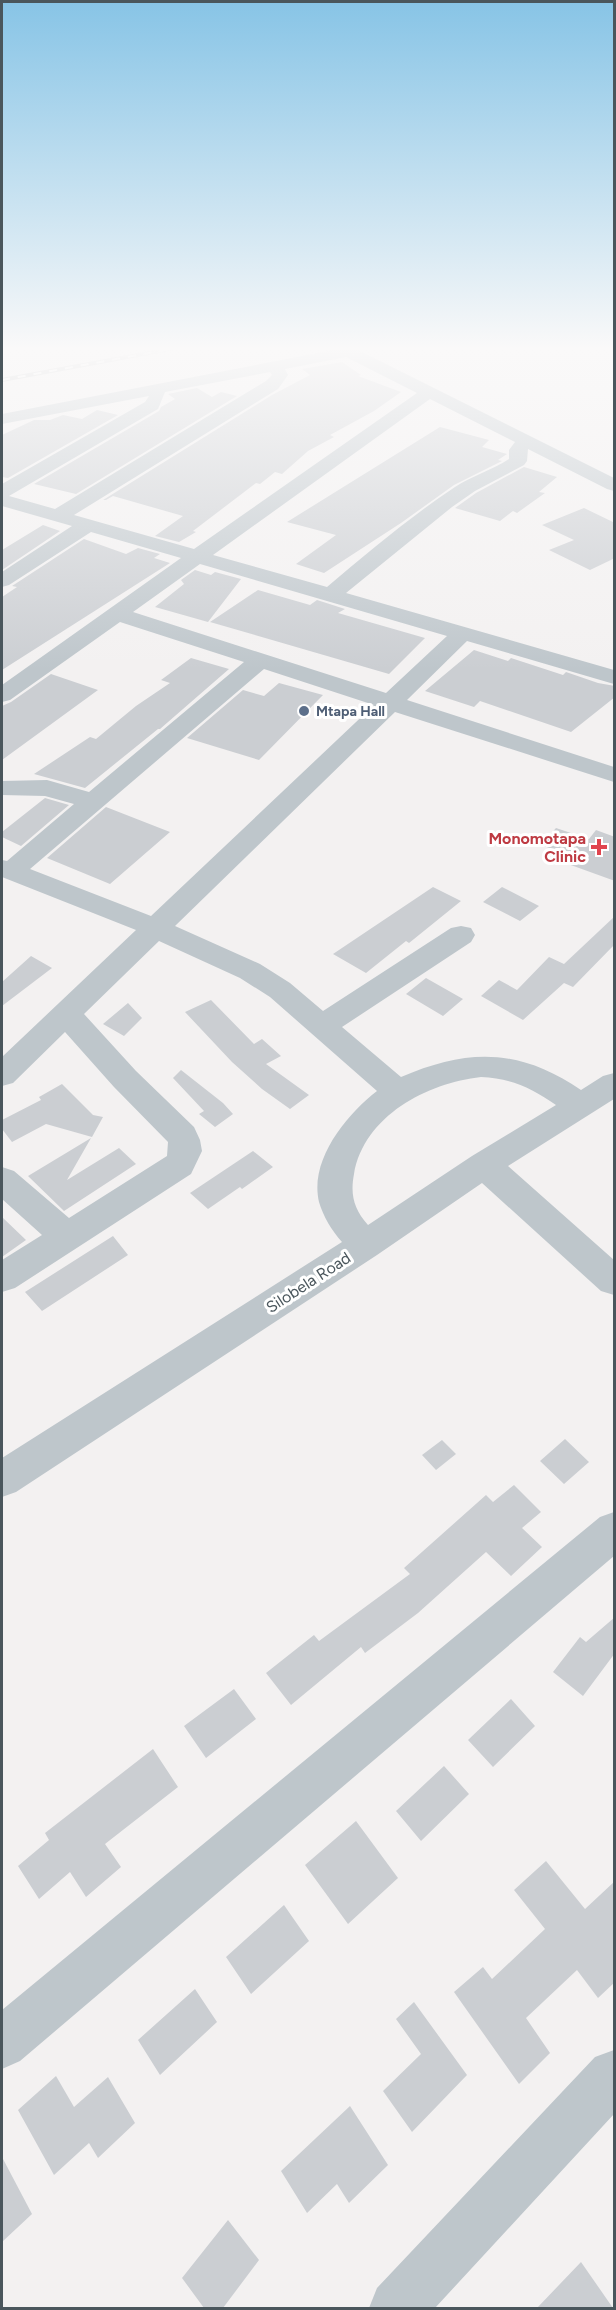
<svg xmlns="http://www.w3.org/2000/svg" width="616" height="2310" viewBox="0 0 616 2310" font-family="Figtree,sans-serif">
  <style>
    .building { fill: #cbced2 }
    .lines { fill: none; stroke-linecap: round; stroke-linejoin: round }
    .minor { fill: #bec6cb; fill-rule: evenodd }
    .rail-casing { stroke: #b3b7ba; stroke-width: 4 }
    .rail { stroke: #fff; stroke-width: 2; stroke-dasharray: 8; stroke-linecap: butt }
    .service-dot { fill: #5c6f8a; stroke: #fff; stroke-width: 2 }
    .health-dot { fill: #e0444e; stroke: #fff; stroke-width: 2 }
    .labels { text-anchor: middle; stroke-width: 6; stroke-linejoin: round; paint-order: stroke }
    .far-service-label { font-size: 14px; font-weight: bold; fill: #4e5e75; stroke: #fff; text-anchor: start }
    .health-label { font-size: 16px; font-weight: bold; fill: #be3a42; stroke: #fff; text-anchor: end }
    .street-label { font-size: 16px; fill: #4a565c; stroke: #fff }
  </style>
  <rect width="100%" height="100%" fill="#f3f1f1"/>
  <path class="building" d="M 342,362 L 361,375 L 358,376 L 401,392 L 374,411 L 330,435 L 334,437 L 308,451 L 282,474 L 275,472 L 260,484 L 256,483 L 193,531 L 196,532 L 179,542 L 155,536 L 183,516 L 113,496 L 106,500 L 103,500 L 272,395 L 310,375 L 302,369 Z
    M 197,388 L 212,397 L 221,392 L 237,396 L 76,494 L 34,484 L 159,411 L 161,407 L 175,399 L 168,394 Z
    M 97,410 L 118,415 L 8,478 L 2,477 L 2,435 L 34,420 L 50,420 L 63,415 L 82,419 Z
    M 440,427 L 489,440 L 482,447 L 507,454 L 498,460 L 502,461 L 454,485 L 401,523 L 324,573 L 296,564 L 336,535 L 287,522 Z
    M 524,467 L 557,477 L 539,492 L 545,493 L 517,513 L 513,511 L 500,521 L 455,508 L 476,493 Z
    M 584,508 L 615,523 L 615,558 L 590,570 L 549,550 L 574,540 L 542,525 Z
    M 43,525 L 60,531 L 2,570 L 2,550 Z
    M 84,539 L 126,554 L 138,548 L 160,554 L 154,558 L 170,563 L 2,670 L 2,597 L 17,587 L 12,586 Z
    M 195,570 L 211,575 L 215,572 L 241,579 L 208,622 L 155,607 L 184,584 L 181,580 Z
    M 258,590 L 310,605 L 317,600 L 345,609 L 338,613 L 425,638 L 389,674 L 210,622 Z
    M 474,650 L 508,661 L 511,658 L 563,675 L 566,672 L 598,683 L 615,686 L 615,697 L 571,732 L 480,701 L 474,707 L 425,691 Z
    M 191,658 L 229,669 L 160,729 L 158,729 L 85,788 L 34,774 L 90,737 L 96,739 L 136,706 L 170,683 L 161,680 Z
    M 51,674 L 98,690 L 2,760 L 2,706 L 11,702 Z
    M 279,683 L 323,695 L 259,760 L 187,738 L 243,690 L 264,696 Z
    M 45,798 L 69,805 L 21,846 L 2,837 L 2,832 Z
    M 106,807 L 170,832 L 110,884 L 47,858 Z
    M 556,828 L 589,839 L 596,830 L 615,837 L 615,881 L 568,864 L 574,857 L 541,845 Z
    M 433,887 L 461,901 L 414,939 L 409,943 L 406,941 L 366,973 L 333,954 Z
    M 502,887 L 539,906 L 520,921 L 483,902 Z
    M 615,916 L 615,944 L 573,987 L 564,983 L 523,1020 L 481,996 L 499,980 L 517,990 L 549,957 L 564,964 Z
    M 31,956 L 52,968 L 2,1006 L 2,982 Z
    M 426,978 L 463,999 L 443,1016 L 406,994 Z
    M 211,1000 L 254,1044 L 262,1039 L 281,1056 L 266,1064 L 309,1095 L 290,1109 L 262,1089 L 232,1062 L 185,1012 Z
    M 128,1003 L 142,1018 L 124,1036 L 103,1024 Z
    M 181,1070 L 223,1103 L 233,1114 L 215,1127 L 199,1114 L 204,1111 L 173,1078 Z
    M 62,1084 L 93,1115 L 103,1117 L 92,1137 L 46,1124 L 12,1142 L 2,1129 L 2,1120 L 41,1100 L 39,1097 Z
    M 91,1138 L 67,1180 L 119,1148 L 136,1164 L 64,1211 L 28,1176 Z
    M 253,1151 L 273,1167 L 242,1189 L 240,1187 L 208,1209 L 190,1193 Z
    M 2,1217 L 26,1240 L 2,1257 Z
    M 113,1236 L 128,1255 L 42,1311 L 25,1292 Z
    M 565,1439 L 589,1462 L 564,1484 L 540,1461 Z
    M 442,1440 L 456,1454 L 436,1470 L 422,1455 Z
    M 514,1485 L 541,1512 L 522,1528 L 542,1547 L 511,1576 L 486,1552 L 418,1613 L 365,1653 L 361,1647 L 291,1705 L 266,1673 L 314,1635 L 319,1641 L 410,1574 L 404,1568 L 486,1495 L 493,1502 Z
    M 615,1617 L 615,1653 L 583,1696 L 553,1672 L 580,1637 L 586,1642 Z
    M 234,1689 L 256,1719 L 206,1758 L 184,1726 Z
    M 511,1699 L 535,1726 L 493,1767 L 468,1740 Z
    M 153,1749 L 178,1787 L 105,1844 L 121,1867 L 86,1897 L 70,1872 L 39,1899 L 18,1866 L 49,1840 L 45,1833 Z
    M 444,1766 L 469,1794 L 421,1841 L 396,1811 Z
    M 356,1821 L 398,1878 L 348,1924 L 305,1865 Z
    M 546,1861 L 585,1909 L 615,1881 L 615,1982 L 598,1998 L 577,1970 L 526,2018 L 550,2053 L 519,2084 L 454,1992 L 483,1967 L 492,1979 L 545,1929 L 514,1890 Z
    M 284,1905 L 309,1941 L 251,1994 L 226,1957 Z
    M 195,1989 L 217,2022 L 160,2075 L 138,2040 Z
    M 414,2002 L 467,2075 L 412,2132 L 383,2091 L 421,2054 L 396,2019 Z
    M 56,2076 L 74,2107 L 108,2077 L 135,2123 L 98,2158 L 89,2143 L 54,2175 L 18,2110 Z
    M 350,2106 L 388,2165 L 349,2203 L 337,2184 L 307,2213 L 281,2171 Z
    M 2,2157 L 32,2214 L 2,2242 Z
    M 228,2220 L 259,2260 L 223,2308 L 204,2308 L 182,2278 Z
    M 581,2262 L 613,2308 L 537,2308 Z"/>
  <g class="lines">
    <path class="minor" d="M 329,346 L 350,346 L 614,478 L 614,491 L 607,489 L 528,449 L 527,461 L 524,465 L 475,491 L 452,507 L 346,593 L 614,670 L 614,684 L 467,641 L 407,700 L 614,767 L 614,782 L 395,712 L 175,926 L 260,964 L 290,983 L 323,1011 L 451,928 L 461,926 L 471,928 L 475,935 L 471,942 L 342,1027 L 401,1077 C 468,1048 519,1048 581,1090 L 603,1076 L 614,1073 L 614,1099 L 508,1166 L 614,1260 L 614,1295 L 601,1291 L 482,1183 L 377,1255 L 16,1492 L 2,1497 L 2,1458 L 342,1242 C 332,1231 323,1216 319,1202 C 309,1160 347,1114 377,1091 L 270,997 L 240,978 L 159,941 L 84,1014 L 136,1071 L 194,1127 L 200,1140 L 202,1151 L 191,1174 L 15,1288 L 2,1292 L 2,1260 L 42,1235 L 2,1199 L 2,1167 L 14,1171 L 69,1218 L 167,1156 L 168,1142 L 114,1087 L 65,1032 L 13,1083 L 2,1086 L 2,1057 L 136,930 L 2,877 L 2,860 L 7,861 L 74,804 L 45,796 L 2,795 L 2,781 L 47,780 L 89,792 L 244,662 L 120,622 L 10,700 L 2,702 L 2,685 L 181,558 L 91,532 L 9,585 L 2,587 L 2,572 L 72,526 L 2,506 L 2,484 L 145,402 L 149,396 L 2,424 L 2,414 L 333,350 ZM 346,357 L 417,393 L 194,549 L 74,515 L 278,389 L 288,375 L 285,369 ZM 270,372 L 272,375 L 266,381 L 55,509 L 9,496 L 158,409 L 165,392 ZM 430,399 L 515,442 L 509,450 L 509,459 C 492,470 472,476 455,487 C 410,517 368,552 327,587 L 213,555 ZM 200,564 L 447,636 L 386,693 L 133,612 ZM 264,669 L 374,705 L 151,916 L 30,869 ZM 481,1077 C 510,1078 532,1088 556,1105 L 472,1156 L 368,1225 C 354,1209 350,1195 354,1174 C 364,1116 427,1083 481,1077 Z
      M 614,1512 L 614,1556 L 20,2061 L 2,2069 L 2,2010 L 600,1517 Z
      M 614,2050 L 614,2114 L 435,2308 L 369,2308 L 377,2288 L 595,2057 Z"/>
    <defs>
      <path id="rail" d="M 2,380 L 187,346"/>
    </defs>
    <use href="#rail" class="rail-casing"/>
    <use href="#rail" class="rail"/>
  </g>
  <linearGradient id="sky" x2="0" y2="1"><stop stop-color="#87c4e6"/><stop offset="0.52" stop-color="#faf9f9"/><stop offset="1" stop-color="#faf9f9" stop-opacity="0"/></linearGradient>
  <rect width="616" height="670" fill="url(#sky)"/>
  <circle class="service-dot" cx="304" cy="711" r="6"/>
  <path class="health-dot" d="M596 838h6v6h6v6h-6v6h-6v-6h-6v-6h6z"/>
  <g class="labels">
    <g class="far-service-label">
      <text x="316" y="716">Mtapa Hall</text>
    </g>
    <g class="health-label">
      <text x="586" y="844">Monomotapa<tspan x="586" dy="18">Clinic</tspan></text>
    </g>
    <g class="street-label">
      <text transform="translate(308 1282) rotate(-33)" y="6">Silobela Road</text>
    </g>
  </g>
  <rect width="616" height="2310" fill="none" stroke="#4a565c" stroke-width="6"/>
</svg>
